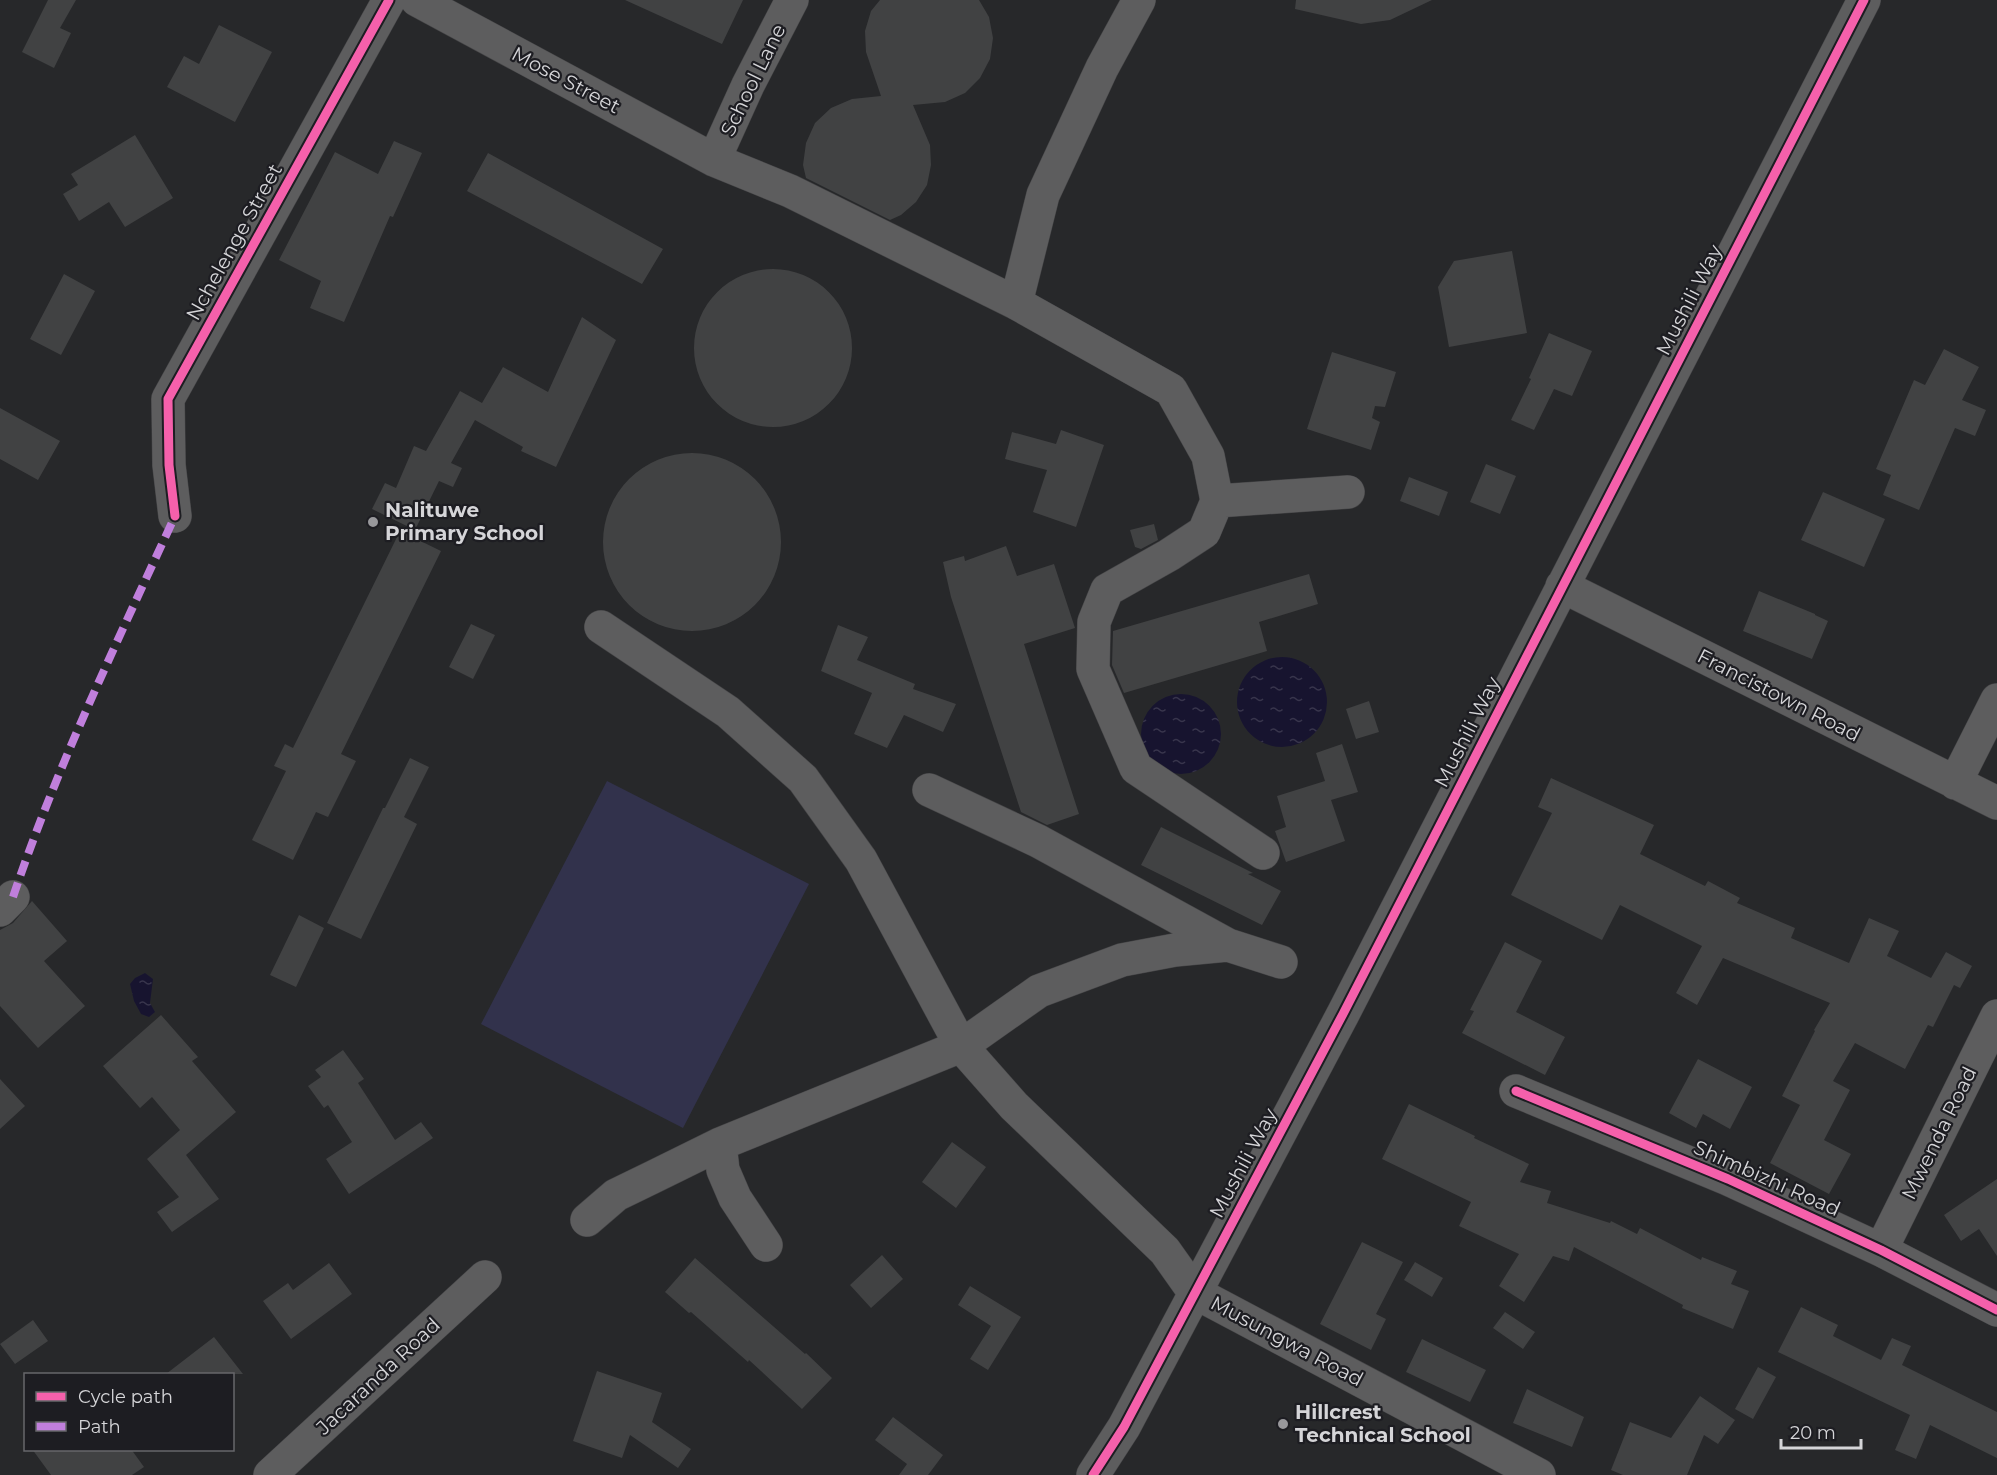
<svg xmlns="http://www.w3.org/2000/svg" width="1997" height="1475" viewBox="0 0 1997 1475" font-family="Montserrat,sans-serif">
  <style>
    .park { fill: #32324c }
    .water { fill: url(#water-ripples) }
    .building { fill: #414243 }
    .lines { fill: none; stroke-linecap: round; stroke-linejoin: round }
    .minor-casing { stroke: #444446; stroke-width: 34 }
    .minor { stroke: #5d5d5e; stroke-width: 33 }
    .quiet { stroke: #c07fdc; stroke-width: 8; stroke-dasharray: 15 8; stroke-linecap: butt }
    .cycleway-casing { stroke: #1d1d22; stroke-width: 13 }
    .cycleway { stroke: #f560ab; stroke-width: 9 }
    .poi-dot { fill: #98989b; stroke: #1d1d22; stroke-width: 2 }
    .labels { text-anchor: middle; stroke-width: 4.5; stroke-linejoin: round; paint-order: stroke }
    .street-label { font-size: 20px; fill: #d5d5d8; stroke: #1d1d22 }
    .poi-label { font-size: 20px; font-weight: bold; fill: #d5d5d8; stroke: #1d1d22; text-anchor: start }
  </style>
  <defs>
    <pattern id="water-ripples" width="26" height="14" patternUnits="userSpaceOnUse" patternTransform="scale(1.5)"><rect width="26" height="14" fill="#17142f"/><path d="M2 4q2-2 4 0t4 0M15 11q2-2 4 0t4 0" fill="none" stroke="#38354c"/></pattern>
  </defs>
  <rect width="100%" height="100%" fill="#27282a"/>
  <path class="park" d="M 607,781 L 809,884 L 683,1128 L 481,1024 Z"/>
  <path class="water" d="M1237 702a45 45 0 1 1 90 0a45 45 0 1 1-90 0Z
    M1141 734a40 40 0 1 1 80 0a40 40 0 1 1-80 0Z
    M 145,973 L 153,979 L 150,1003 L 155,1012 L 149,1017 L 141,1014 L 134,1001 L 130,984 L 135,978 Z"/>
  <path class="building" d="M 48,0 L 76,0 L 60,28 L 71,33 L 54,68 L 22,52 Z
    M 625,0 L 743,0 L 722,44 Z
    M 880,0 L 979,0 L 989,17 L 993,38 L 990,59 L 980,78 L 965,93 L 945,102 L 913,105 L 930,145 L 931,165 L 927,185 L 916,202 L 901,215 L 890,220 L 806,178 L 803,165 L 806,143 L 815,123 L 831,108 L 852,99 L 881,96 L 866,52 L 865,31 L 871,11 Z
    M 1296,0 L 1432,0 L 1390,20 L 1361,24 L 1295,9 Z
    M 219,25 L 272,52 L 235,122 L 167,87 L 184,56 L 199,64 Z
    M 135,135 L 173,198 L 125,227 L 109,202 L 79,221 L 63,194 L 78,185 L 71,174 Z
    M 394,141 L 422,153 L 393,217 L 390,216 L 344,322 L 310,308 L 321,281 L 279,260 L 335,152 L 378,174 Z
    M 488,153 L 663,249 L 642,284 L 467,191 Z
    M 1512,251 L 1527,333 L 1449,347 L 1438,287 L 1454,261 Z
    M694 348a79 79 0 1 1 158 0a79 79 0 1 1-158 0Z
    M 64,274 L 95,291 L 61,355 L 30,339 Z
    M 582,317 L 616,340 L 556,467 L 521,451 L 523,447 L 475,420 L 451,463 L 462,468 L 453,487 L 439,481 L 415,530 L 372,509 L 385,483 L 396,488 L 414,446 L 426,451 L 460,391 L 482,403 L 503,367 L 548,392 Z
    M 1549,333 L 1592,351 L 1572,396 L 1554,389 L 1534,430 L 1511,420 L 1531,379 L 1529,378 Z
    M 1944,349 L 1979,367 L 1962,400 L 1986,410 L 1975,436 L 1955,428 L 1919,510 L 1883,495 L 1891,475 L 1876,469 L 1914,380 L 1925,385 Z
    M 1332,352 L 1396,372 L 1385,407 L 1375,406 L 1372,418 L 1380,422 L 1371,450 L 1307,429 Z
    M 0,408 L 60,441 L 38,480 L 0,459 Z
    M 1061,430 L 1104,445 L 1076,527 L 1033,512 L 1047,470 L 1005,459 L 1012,432 L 1056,444 Z
    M603 542a89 89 0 1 1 178 0a89 89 0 1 1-178 0Z
    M 1486,464 L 1516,476 L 1500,514 L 1470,502 Z
    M 1409,477 L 1448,492 L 1439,516 L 1400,501 Z
    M 1823,492 L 1885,519 L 1864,567 L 1801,540 Z
    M 1154,524 L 1158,540 L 1141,549 L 1135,547 L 1130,530 Z
    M 400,531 L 441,551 L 341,754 L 356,761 L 328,817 L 316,812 L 293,860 L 252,840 L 286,771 L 274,766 L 285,744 L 293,748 Z
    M 1006,546 L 1017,576 L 1054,564 L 1075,628 L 1024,644 L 1079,814 L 1047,825 L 1021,812 L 951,597 L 943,562 L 964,556 L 965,561 Z
    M 1309,574 L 1318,604 L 1259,622 L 1267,651 L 1124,693 L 1112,665 L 1113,631 Z
    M 1759,591 L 1815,614 L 1815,615 L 1828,621 L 1812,659 L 1743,631 Z
    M 471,624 L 495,635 L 473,679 L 449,667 Z
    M 838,625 L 868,637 L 857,660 L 915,684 L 913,689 L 956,704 L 943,732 L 904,715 L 887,748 L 854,734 L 872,693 L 821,671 Z
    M 1369,701 L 1379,732 L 1356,739 L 1346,709 Z
    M 1342,744 L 1358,792 L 1331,800 L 1345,841 L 1286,862 L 1275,831 L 1286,827 L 1277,796 L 1325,781 L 1316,753 Z
    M 410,758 L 429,767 L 404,817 L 417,824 L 361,939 L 327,923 L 383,808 L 385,808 Z
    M 1551,778 L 1654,825 L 1640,854 L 1705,886 L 1708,881 L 1740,898 L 1737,903 L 1795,928 L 1791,938 L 1849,963 L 1869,918 L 1899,931 L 1887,956 L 1931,978 L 1946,952 L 1972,966 L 1960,988 L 1954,985 L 1933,1027 L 1928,1025 L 1905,1069 L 1855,1043 L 1833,1081 L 1850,1090 L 1824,1140 L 1851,1154 L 1829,1194 L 1770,1163 L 1800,1105 L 1782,1096 L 1815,1031 L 1814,1030 L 1830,1003 L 1723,958 L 1697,1005 L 1676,993 L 1702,946 L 1620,905 L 1602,940 L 1511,895 L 1552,813 L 1538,807 Z
    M 1161,827 L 1253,873 L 1248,874 L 1281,891 L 1262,925 L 1141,865 Z
    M 32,901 L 67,941 L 44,961 L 85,1006 L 38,1048 L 0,1006 L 0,930 L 13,923 Z
    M 299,915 L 324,928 L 296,987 L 270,975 Z
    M 1505,942 L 1542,961 L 1516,1012 L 1565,1037 L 1545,1075 L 1462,1033 L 1474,1011 L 1470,1010 Z
    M 161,1015 L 198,1057 L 192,1061 L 236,1112 L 186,1155 L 219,1199 L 172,1232 L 157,1212 L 179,1197 L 147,1159 L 180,1130 L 152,1097 L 140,1108 L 103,1066 Z
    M 343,1050 L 364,1079 L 358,1083 L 395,1140 L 421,1122 L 433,1138 L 349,1194 L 326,1159 L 352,1142 L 328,1105 L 324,1108 L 308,1086 L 321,1077 L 315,1070 Z
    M 1698,1059 L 1752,1087 L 1730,1129 L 1703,1114 L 1696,1128 L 1669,1113 Z
    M 0,1079 L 25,1106 L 0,1129 Z
    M 1409,1104 L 1475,1136 L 1474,1138 L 1529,1164 L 1520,1182 L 1551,1191 L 1547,1203 L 1610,1223 L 1611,1221 L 1637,1234 L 1640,1228 L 1701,1260 L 1702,1257 L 1737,1271 L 1731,1284 L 1749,1291 L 1733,1329 L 1682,1308 L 1683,1305 L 1574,1247 L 1569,1261 L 1553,1256 L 1524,1302 L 1499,1286 L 1519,1254 L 1459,1226 L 1471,1202 L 1382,1159 Z
    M 952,1142 L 986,1167 L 956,1208 L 922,1182 Z
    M 1997,1179 L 1997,1256 L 1979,1229 L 1961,1241 L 1944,1215 Z
    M 1362,1242 L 1403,1262 L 1376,1314 L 1386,1319 L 1371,1350 L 1320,1324 Z
    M 882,1255 L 903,1279 L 871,1308 L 850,1285 Z
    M 695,1258 L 805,1354 L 806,1353 L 832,1378 L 802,1409 L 749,1360 L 748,1362 L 691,1312 L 689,1313 L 665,1292 Z
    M 1415,1262 L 1443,1278 L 1432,1297 L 1404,1280 Z
    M 329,1263 L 352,1294 L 291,1339 L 263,1301 L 288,1283 L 293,1290 Z
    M 970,1286 L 1021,1317 L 988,1370 L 970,1359 L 991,1326 L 958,1305 Z
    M 1801,1307 L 1838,1325 L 1833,1336 L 1881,1360 L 1892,1338 L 1911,1346 L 1902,1365 L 1997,1412 L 1997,1458 L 1930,1425 L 1916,1459 L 1895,1450 L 1910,1415 L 1778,1352 Z
    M 1505,1312 L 1535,1332 L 1523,1349 L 1493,1328 Z
    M 33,1320 L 48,1341 L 15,1364 L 0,1344 Z
    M 214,1337 L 243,1374 L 166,1374 Z
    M 1422,1339 L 1486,1370 L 1470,1402 L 1406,1372 Z
    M 1758,1367 L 1776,1377 L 1753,1419 L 1735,1409 Z
    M 597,1371 L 662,1393 L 652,1422 L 691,1449 L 678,1468 L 630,1435 L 622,1458 L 573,1441 Z
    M 1527,1389 L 1584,1417 L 1572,1447 L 1513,1423 Z
    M 1700,1396 L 1735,1420 L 1718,1444 L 1704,1435 L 1687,1475 L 1623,1475 L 1611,1470 L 1630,1422 L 1671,1438 Z
    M 893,1417 L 943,1455 L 928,1475 L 899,1475 L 907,1464 L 875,1440 Z
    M 32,1449 L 131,1449 L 144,1467 L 132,1475 L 51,1475 Z"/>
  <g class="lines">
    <defs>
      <path id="minor" d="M 417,0 L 714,160 L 790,191 L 1016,303 L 1171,390 L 1208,456 L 1217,501 L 1204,532 L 1169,555 L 1107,590 L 1094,622 L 1093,669 L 1136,768 L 1263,853
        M 714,160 L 748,85 L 792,0
        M 1016,303 L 1043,195 L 1102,68 L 1139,0
        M 1217,501 L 1348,492
        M 175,516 L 169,465 L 168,399 L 389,0
        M 1562,586 L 1997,803
        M 601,627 L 728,712 L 803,779 L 861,860 L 961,1046 L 1014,1106 L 1165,1251 L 1194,1292 L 1539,1475
        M 1955,783 L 1997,700
        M 929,790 L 1038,841 L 1228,945
        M 0,910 L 13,897
        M 1516,1091 L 1728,1179 L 1881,1250 L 1997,1310
        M 720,1144 L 723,1170 L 735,1198 L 766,1245
        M 587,1220 L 616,1195 L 651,1178 L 720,1144 L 961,1046 L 1039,991 L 1122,960 L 1175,950 L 1228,945 L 1281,962
        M 1881,1250 L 1997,1016
        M 270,1475 L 485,1277
        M 1093,1475 L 1124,1427 L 1343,1014 L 1864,0"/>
    </defs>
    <use href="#minor" class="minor-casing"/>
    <use href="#minor" class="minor"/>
    <path class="quiet" d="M 13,897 C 57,766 117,642 175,516"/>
    <defs>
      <path id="cycleway" d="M 175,516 L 169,465 L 168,399 L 389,0
        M 1516,1091 L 1728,1179 L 1881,1250 L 1997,1310
        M 1093,1475 L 1124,1427 L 1343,1014 L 1864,0"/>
    </defs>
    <use href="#cycleway" class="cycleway-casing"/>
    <use href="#cycleway" class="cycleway"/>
  </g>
  <g class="poi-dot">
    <circle cx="373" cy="522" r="6"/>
    <circle cx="1283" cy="1424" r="6"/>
  </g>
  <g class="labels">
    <g class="street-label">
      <text transform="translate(566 80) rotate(28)" y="7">Mose Street</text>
      <text transform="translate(753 80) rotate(-64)" y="7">School Lane</text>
      <text transform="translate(234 242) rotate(-61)" y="7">Nchelenge Street</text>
      <text transform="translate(1689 300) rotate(-63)" y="7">Mushili Way</text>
      <text transform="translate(1779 695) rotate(27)" y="7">Francistown Road</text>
      <text transform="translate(1467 732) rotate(-63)" y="7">Mushili Way</text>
      <text transform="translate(1939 1133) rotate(-64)" y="7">Mwenda Road</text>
      <text transform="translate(1243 1163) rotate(-62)" y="7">Mushili Way</text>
      <text transform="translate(1767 1178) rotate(24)" y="7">Shimbizhi Road</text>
      <text transform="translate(1287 1341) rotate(28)" y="7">Musungwa Road</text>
      <text transform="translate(378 1376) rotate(-43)" y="7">Jacaranda Road</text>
    </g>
    <g class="poi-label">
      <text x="385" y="517">Nalituwe<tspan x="385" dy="23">Primary School</tspan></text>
      <text x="1295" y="1419">Hillcrest<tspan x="1295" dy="23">Technical School</tspan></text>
    </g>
  </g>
  <rect x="24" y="1373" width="210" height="78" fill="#1d1d22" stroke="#67676b" stroke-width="1.5"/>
  <rect x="36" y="1392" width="30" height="9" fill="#f560ab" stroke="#67676b" stroke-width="1.5"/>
  <text x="78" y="1403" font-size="18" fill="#d5d5d8">Cycle path</text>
  <rect x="36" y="1422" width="30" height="9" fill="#c07fdc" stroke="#67676b" stroke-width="1.5"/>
  <text x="78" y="1433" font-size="18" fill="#d5d5d8">Path</text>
  <path d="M1781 1439v9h80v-9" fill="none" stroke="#d5d5d8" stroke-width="3"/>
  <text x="1790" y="1439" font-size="18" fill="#d5d5d8" stroke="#1d1d22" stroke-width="4.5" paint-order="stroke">20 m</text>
</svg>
